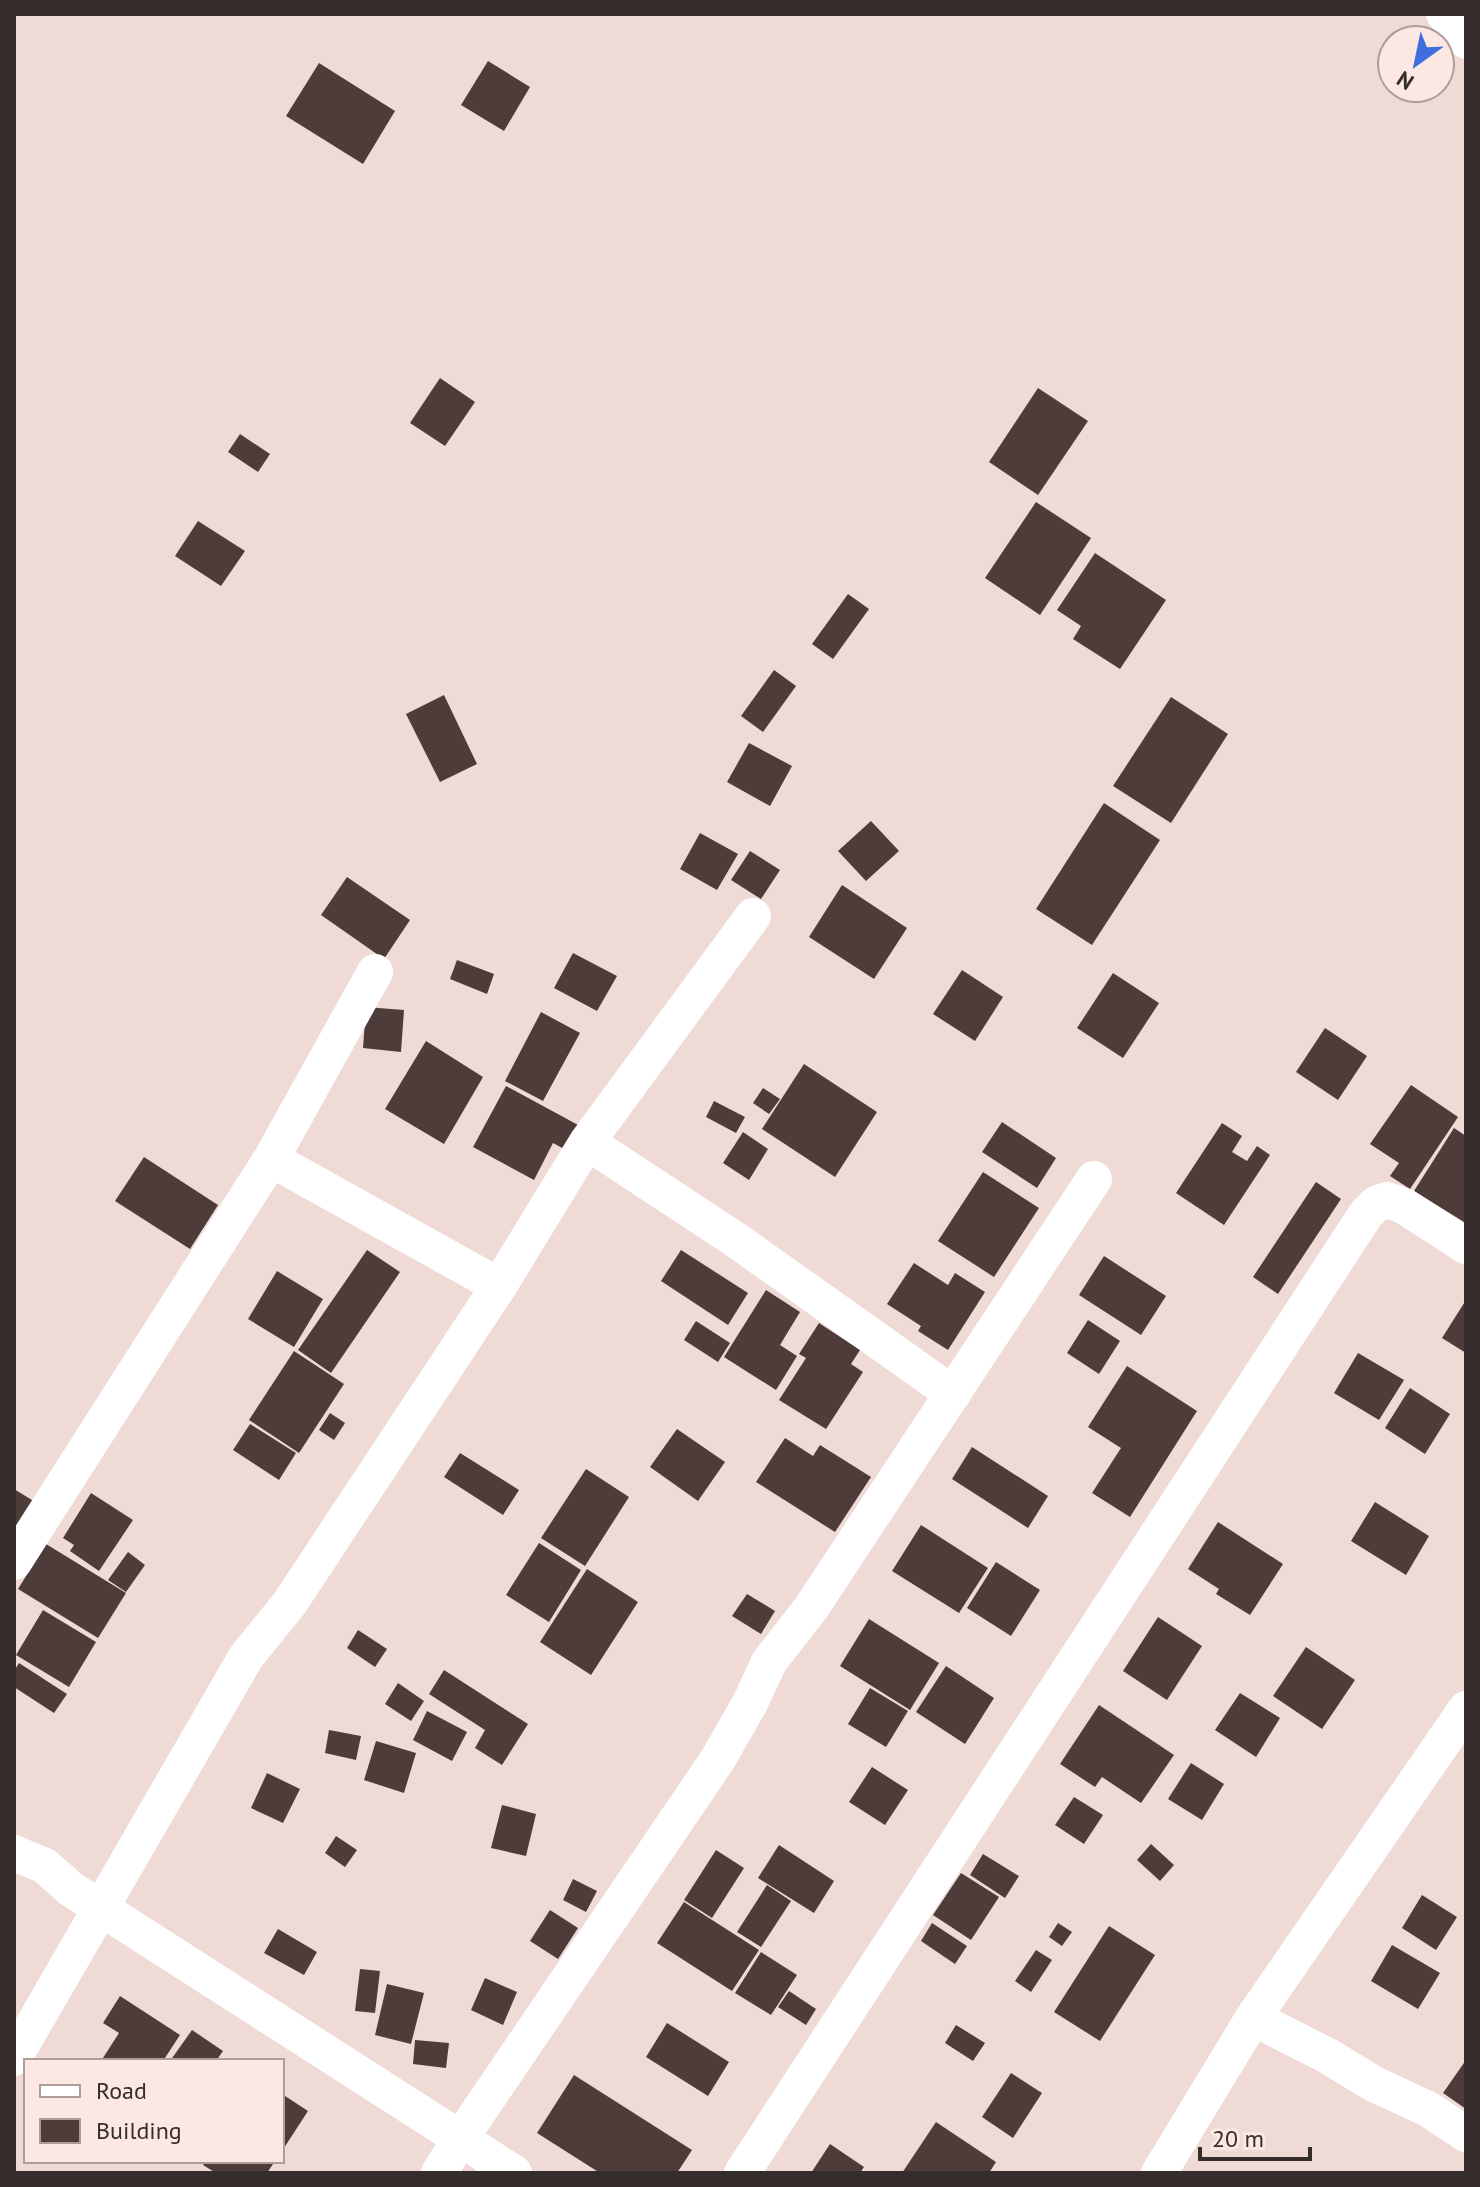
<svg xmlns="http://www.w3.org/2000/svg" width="1480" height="2187" viewBox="0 0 1480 2187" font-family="'PT Sans',sans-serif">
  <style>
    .building { fill: #4d3c39 }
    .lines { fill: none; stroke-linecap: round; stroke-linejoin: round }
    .minor { stroke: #fff; stroke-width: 36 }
  </style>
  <rect width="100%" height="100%" fill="#efdad6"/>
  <path class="building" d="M 488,61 L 530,87 L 504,131 L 461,105 Z
    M 319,63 L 395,111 L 363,164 L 286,116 Z
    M 440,378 L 475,402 L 445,446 L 410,423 Z
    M 1038,388 L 1088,421 L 1038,495 L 989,462 Z
    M 240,434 L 270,454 L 258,472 L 228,452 Z
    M 1036,502 L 1091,538 L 1040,615 L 985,578 Z
    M 198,521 L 245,551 L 221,586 L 175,556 Z
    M 1095,553 L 1166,600 L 1120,669 L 1073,639 L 1081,626 L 1057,610 Z
    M 848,594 L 869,609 L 833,659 L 812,644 Z
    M 774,670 L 796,686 L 763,732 L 741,716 Z
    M 444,695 L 477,764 L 440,782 L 406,714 Z
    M 1171,697 L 1228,734 L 1171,823 L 1113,786 Z
    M 749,743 L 792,766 L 770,806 L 727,782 Z
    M 1104,803 L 1160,840 L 1092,945 L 1036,909 Z
    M 871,821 L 899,851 L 866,881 L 838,851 Z
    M 700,833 L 738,854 L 717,890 L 680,869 Z
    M 750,851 L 780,870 L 761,899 L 731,880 Z
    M 347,877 L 410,920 L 384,959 L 321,915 Z
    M 842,885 L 907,928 L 874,979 L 809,937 Z
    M 573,953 L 617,976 L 597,1011 L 554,988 Z
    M 457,960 L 494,974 L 487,994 L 450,979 Z
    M 962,970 L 1003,997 L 975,1041 L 933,1014 Z
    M 1113,973 L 1159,1003 L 1123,1058 L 1077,1028 Z
    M 366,1007 L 404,1010 L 401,1052 L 363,1048 Z
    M 541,1012 L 580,1033 L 543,1101 L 505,1081 Z
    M 1325,1028 L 1367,1056 L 1338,1100 L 1296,1072 Z
    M 426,1041 L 483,1077 L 444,1144 L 385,1109 Z
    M 804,1064 L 877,1112 L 835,1177 L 762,1129 Z
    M 1411,1085 L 1458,1117 L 1410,1189 L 1390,1176 L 1399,1163 L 1370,1144 Z
    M 506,1086 L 591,1132 L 577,1156 L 553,1143 L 534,1180 L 473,1147 Z
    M 763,1088 L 780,1099 L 769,1114 L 753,1103 Z
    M 714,1101 L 745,1117 L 736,1133 L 706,1117 Z
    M 1002,1122 L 1056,1158 L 1037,1188 L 982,1152 Z
    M 1222,1123 L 1242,1136 L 1232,1152 L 1247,1161 L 1257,1146 L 1270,1155 L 1224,1225 L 1176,1193 Z
    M 1454,1128 L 1466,1136 L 1466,1220 L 1464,1222 L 1414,1191 Z
    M 743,1132 L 768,1149 L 749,1180 L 723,1163 Z
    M 144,1157 L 218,1205 L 190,1249 L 115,1201 Z
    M 983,1172 L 1039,1208 L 994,1277 L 938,1241 Z
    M 1316,1182 L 1341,1199 L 1278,1294 L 1253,1277 Z
    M 367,1250 L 400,1272 L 331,1373 L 298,1350 Z
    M 681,1250 L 748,1293 L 728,1325 L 661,1281 Z
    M 1104,1256 L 1166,1296 L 1141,1335 L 1079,1295 Z
    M 914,1263 L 948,1285 L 955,1273 L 985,1292 L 948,1350 L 918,1331 L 921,1326 L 887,1304 Z
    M 277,1271 L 323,1299 L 294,1347 L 248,1319 Z
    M 766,1290 L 800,1312 L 780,1345 L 797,1356 L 776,1390 L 724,1357 Z
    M 1466,1300 L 1466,1353 L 1442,1338 Z
    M 1088,1320 L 1120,1341 L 1099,1374 L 1067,1353 Z
    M 696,1321 L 730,1343 L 718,1362 L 684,1340 Z
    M 819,1323 L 860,1350 L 851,1364 L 863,1372 L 826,1429 L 779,1400 L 806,1358 L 799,1354 Z
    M 294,1351 L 344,1384 L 299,1453 L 249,1420 Z
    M 1358,1353 L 1404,1380 L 1379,1420 L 1334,1393 Z
    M 1127,1366 L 1197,1411 L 1130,1517 L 1092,1493 L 1121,1448 L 1088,1427 Z
    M 1410,1388 L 1450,1414 L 1425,1454 L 1385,1428 Z
    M 330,1413 L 345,1423 L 334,1440 L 319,1430 Z
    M 250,1424 L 296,1453 L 279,1480 L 233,1450 Z
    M 677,1429 L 725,1462 L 698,1501 L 650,1467 Z
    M 785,1438 L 813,1456 L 820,1445 L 871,1477 L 835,1532 L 756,1482 Z
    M 972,1447 L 1048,1496 L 1028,1528 L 952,1479 Z
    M 460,1453 L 519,1490 L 503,1515 L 444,1477 Z
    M 586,1469 L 629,1497 L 585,1566 L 541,1538 Z
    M 14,1489 L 45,1508 L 14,1556 Z
    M 91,1493 L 133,1520 L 99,1571 L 70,1551 L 74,1545 L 63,1538 Z
    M 1375,1502 L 1429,1536 L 1406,1575 L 1351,1541 Z
    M 1218,1522 L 1283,1564 L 1250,1615 L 1216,1594 L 1219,1589 L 1188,1569 Z
    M 921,1525 L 988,1568 L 959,1613 L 892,1571 Z
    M 539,1543 L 581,1570 L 549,1622 L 506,1595 Z
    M 46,1544 L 126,1593 L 98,1638 L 18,1589 Z
    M 128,1552 L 145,1565 L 126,1592 L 108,1580 Z
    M 996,1562 L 1040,1590 L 1011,1636 L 967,1608 Z
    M 587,1569 L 638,1602 L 591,1675 L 540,1642 Z
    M 747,1594 L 775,1611 L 761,1634 L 732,1616 Z
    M 43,1610 L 96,1642 L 69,1687 L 16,1655 Z
    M 1158,1617 L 1202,1646 L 1167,1700 L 1123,1671 Z
    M 869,1619 L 939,1663 L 910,1710 L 840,1666 Z
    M 358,1630 L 387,1649 L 375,1667 L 347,1648 Z
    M 1306,1647 L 1355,1680 L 1322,1729 L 1273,1696 Z
    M 19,1663 L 67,1694 L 54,1713 L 14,1687 L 14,1671 Z
    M 946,1666 L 994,1698 L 965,1744 L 916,1712 Z
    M 444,1670 L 528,1724 L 502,1765 L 475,1748 L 485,1730 L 429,1694 Z
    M 398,1683 L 424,1701 L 411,1721 L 385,1704 Z
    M 870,1688 L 908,1711 L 886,1747 L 848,1724 Z
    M 1240,1693 L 1280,1718 L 1256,1757 L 1215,1730 Z
    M 1099,1705 L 1174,1755 L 1141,1803 L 1102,1777 L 1095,1787 L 1060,1764 Z
    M 427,1711 L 467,1732 L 452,1761 L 413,1740 Z
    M 329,1730 L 361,1736 L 356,1760 L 325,1753 Z
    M 376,1741 L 416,1753 L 404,1793 L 364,1780 Z
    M 1191,1763 L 1224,1784 L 1202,1820 L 1168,1799 Z
    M 872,1767 L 908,1790 L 885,1825 L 849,1802 Z
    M 267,1773 L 300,1789 L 283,1823 L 251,1808 Z
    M 1074,1797 L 1103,1815 L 1084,1844 L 1055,1825 Z
    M 502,1805 L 536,1814 L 526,1856 L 491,1848 Z
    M 336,1836 L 357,1850 L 345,1867 L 325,1853 Z
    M 1151,1844 L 1174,1865 L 1160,1881 L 1137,1860 Z
    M 779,1845 L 834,1881 L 814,1913 L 758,1878 Z
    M 716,1850 L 744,1868 L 712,1918 L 684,1900 Z
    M 983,1854 L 1019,1876 L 1005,1898 L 970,1875 Z
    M 961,1873 L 999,1897 L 971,1940 L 933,1915 Z
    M 573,1879 L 597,1891 L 586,1912 L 563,1900 Z
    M 767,1885 L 791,1901 L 761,1947 L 737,1932 Z
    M 1422,1895 L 1457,1917 L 1436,1950 L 1402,1928 Z
    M 684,1902 L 759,1950 L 732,1991 L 657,1943 Z
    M 550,1910 L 578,1928 L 558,1959 L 530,1941 Z
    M 932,1923 L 967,1946 L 955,1964 L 921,1941 Z
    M 1058,1923 L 1072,1932 L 1062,1946 L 1049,1937 Z
    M 1109,1926 L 1155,1955 L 1100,2041 L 1054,2012 Z
    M 278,1929 L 317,1952 L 304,1975 L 264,1953 Z
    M 1392,1945 L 1440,1973 L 1418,2009 L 1371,1981 Z
    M 1036,1950 L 1052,1960 L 1031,1992 L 1015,1981 Z
    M 761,1952 L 797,1975 L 771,2015 L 735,1993 Z
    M 360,1969 L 380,1971 L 375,2013 L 355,2011 Z
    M 485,1978 L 517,1992 L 503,2025 L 471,2010 Z
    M 387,1984 L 424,1993 L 411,2044 L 375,2035 Z
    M 789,1991 L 816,2009 L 806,2025 L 778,2007 Z
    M 120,1996 L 180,2035 L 163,2061 L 101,2061 L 119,2033 L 103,2023 Z
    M 667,2023 L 729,2062 L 708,2096 L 646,2057 Z
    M 956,2025 L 985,2043 L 973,2061 L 945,2043 Z
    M 192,2030 L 223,2051 L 216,2061 L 170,2061 Z
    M 415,2040 L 449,2043 L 446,2068 L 413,2064 Z
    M 1466,2060 L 1466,2109 L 1443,2093 Z
    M 1011,2073 L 1042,2093 L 1013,2138 L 982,2117 Z
    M 574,2075 L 692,2150 L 677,2173 L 600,2173 L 537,2133 Z
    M 282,2094 L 308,2111 L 282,2151 Z
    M 936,2122 L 996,2162 L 989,2173 L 902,2173 Z
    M 830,2144 L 864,2167 L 860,2173 L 811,2173 Z
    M 206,2161 L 275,2161 L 267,2173 L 216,2173 L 203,2165 Z"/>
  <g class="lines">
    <path class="minor" d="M 1444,14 L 1466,41
      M 587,1142 L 736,1240 L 953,1394
      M 271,1159 L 499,1286
      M 14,1562 L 271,1159 L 375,972
      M 14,1853 L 45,1866 L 71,1889 L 514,2173
      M 1253,2018 L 1328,2056 L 1374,2084 L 1428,2109 L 1466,2134
      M 14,2058 L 246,1657 L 289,1604 L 499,1286 L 587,1142 L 753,916
      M 439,2173 L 460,2139 L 718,1759 L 750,1703 L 769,1662 L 811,1608 L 1094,1179
      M 742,2173 L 1366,1214 L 1376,1204 L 1387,1200 L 1404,1206 L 1466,1246
      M 1159,2173 L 1253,2018 L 1466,1709"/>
  </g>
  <rect width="1480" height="2187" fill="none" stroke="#352d2c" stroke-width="32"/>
  <rect x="24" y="2059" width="260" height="104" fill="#fde7e3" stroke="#ad9d9a" stroke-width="2"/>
  <rect x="40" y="2085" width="40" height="12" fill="#ffffff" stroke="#ad9d9a" stroke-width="2"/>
  <text x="96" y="2099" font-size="24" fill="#352d2c">Road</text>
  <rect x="40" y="2119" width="40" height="24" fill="#4d3c39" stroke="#ad9d9a" stroke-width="2"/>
  <text x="96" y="2139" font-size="24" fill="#352d2c">Building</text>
  <g transform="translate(1416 64) rotate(213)"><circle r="38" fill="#fde7e3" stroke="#ad9d9a" stroke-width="2"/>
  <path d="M0-6L14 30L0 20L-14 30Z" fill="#3f6edf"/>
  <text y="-12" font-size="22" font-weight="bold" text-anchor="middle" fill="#352d2c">N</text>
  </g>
  <path d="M1200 2147v12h110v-12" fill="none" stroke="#352d2c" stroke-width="4"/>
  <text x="1212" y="2147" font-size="24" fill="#352d2c" stroke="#fde7e3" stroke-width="6" paint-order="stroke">20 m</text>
</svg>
